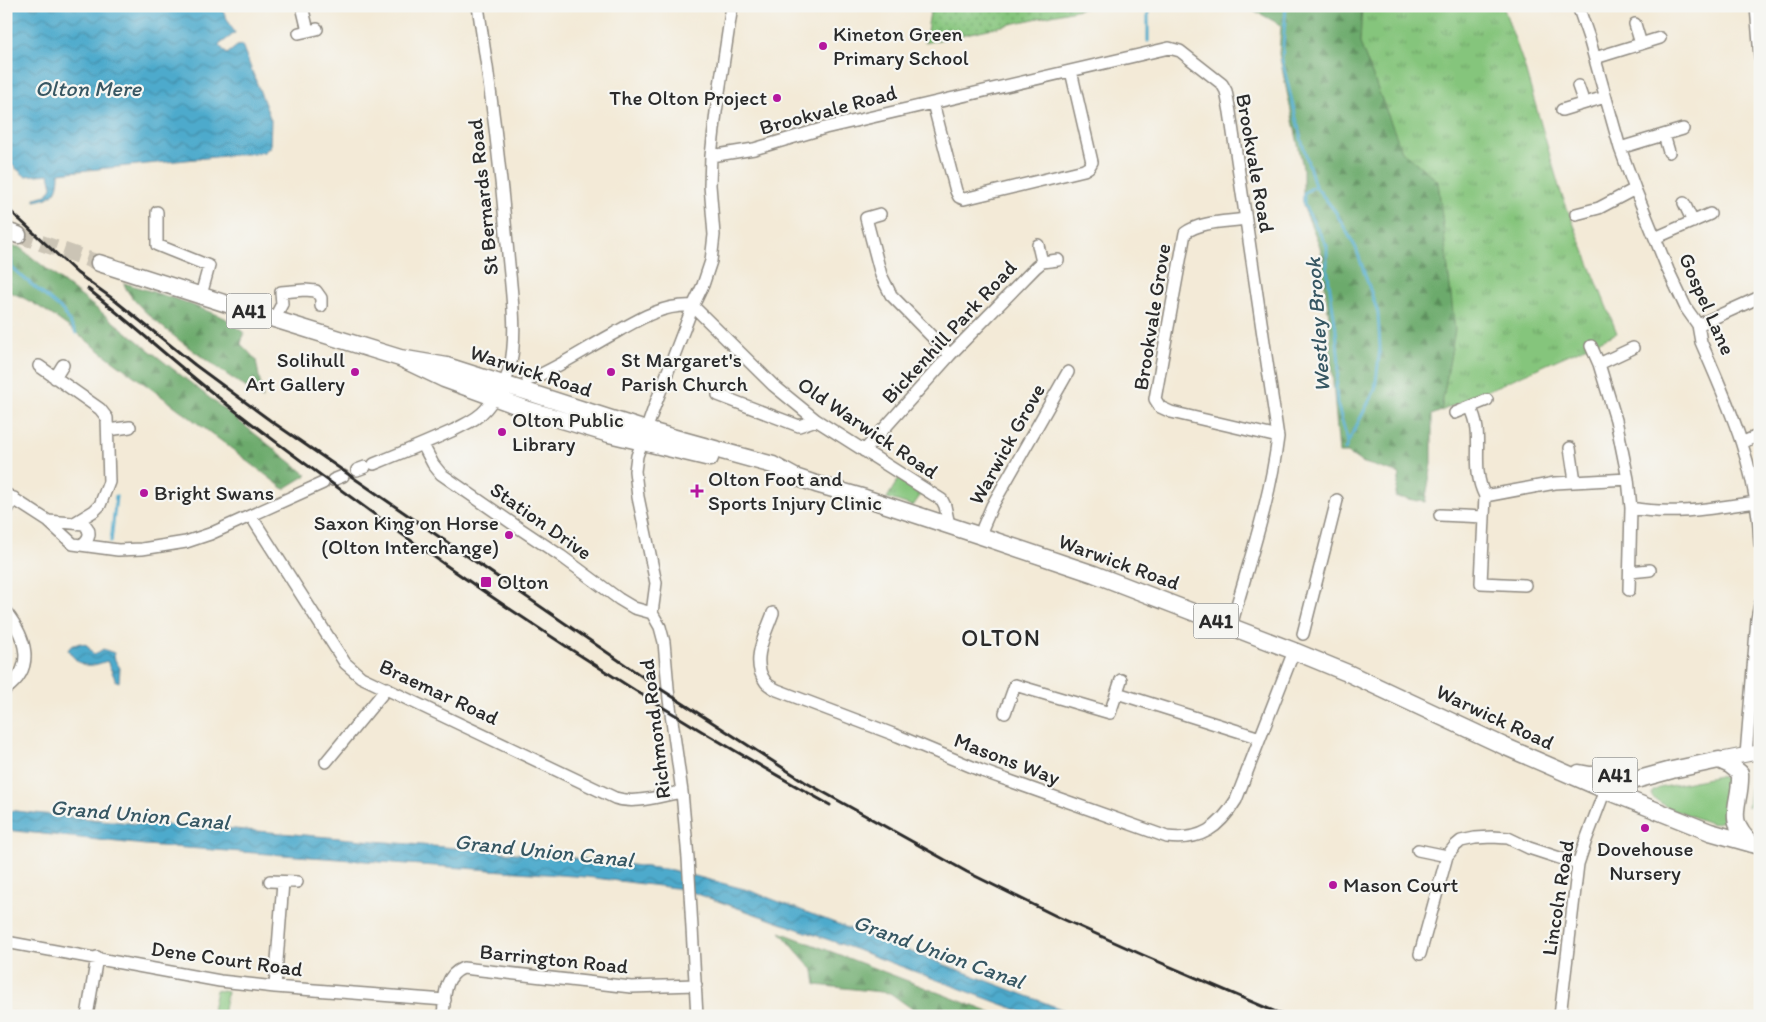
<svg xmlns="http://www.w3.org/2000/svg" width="1766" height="1022" viewBox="0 0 1766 1022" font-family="Itim,sans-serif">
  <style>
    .grass { fill: #85c57c; stroke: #587854 }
    .forest { fill: url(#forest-firs); stroke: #4c6a4c }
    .park { fill: url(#park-tufts); stroke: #587854 }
    .garden { fill: url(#garden-dots); stroke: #587854 }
    .water { fill: url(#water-waves); stroke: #3c6a7c }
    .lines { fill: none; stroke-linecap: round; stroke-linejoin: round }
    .stream { stroke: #4eaacc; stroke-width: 3 }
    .highway-tunnel { stroke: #cbc4b5; stroke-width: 16; stroke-dasharray: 16 8; stroke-linecap: butt }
    .minor-casing { stroke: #8f8a81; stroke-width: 14 }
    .major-casing { stroke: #8f8a81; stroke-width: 16 }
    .highway-casing { stroke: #8f8a81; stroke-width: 19 }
    .minor { stroke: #fff; stroke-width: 11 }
    .major { stroke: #fff; stroke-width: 14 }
    .highway { stroke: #fff; stroke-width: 16 }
    .rail { stroke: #2b2b2b; stroke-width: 3 }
    .poi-dot { fill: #b5179e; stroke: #f6f6f2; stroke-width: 2 }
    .labels { text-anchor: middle; stroke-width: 4.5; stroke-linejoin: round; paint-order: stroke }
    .shield { fill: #f6f6f2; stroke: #686867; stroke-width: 1 }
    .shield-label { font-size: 20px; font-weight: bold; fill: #2b2b2b }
    .poi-label { font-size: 21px; fill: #2b2b2b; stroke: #f6f6f2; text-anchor: start }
    .street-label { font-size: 21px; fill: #2b2b2b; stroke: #f6f6f2 }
    .water-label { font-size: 22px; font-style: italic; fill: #375763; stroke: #f6f6f2 }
    .quarter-label { font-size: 24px; letter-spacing: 1px; fill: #2b2b2b; stroke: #f6f6f2 }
  </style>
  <defs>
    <pattern id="forest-firs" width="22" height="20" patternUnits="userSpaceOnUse" patternTransform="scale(1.25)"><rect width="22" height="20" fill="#6caa6c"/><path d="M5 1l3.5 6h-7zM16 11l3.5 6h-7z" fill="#598b59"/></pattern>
    <pattern id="park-tufts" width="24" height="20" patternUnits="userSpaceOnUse" patternTransform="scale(1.25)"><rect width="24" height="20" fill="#85c57c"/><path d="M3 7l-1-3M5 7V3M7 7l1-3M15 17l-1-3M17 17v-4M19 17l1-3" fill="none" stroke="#6da066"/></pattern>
    <pattern id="garden-dots" width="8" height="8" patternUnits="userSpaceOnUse" patternTransform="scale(1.25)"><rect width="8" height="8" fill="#85c57c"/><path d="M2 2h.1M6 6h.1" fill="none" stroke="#6da066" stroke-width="1.8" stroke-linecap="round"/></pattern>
    <pattern id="water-waves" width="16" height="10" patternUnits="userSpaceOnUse" patternTransform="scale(1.25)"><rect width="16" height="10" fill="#4eaacc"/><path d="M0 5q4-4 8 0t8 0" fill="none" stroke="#418ba6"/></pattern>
  </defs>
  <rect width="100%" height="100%" fill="#f6f6f2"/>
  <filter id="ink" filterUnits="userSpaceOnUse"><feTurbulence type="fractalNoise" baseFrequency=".02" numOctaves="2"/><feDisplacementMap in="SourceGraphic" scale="10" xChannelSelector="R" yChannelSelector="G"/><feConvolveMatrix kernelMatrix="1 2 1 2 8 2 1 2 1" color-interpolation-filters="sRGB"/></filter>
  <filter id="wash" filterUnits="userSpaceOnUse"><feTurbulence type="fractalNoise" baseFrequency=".0096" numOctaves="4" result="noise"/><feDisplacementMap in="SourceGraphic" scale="20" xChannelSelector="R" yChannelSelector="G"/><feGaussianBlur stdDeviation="1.12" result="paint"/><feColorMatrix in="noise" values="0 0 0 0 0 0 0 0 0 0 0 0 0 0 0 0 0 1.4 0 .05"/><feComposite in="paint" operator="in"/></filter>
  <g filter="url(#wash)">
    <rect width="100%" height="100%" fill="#f3ead7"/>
    <path class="grass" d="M 1760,767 L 1760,799 L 1748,807 L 1752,773 Z
      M 1719,776 L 1727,779 L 1723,821 L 1713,824 L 1667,807 L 1652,797 L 1652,792 L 1659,788 Z
      M 216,990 L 227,992 L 223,1016 L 211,1016 Z"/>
    <path class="forest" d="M 1246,6 L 1362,6 L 1360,43 L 1402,151 L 1438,181 L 1455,330 L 1441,411 L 1432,415 L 1432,464 L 1425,502 L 1395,497 L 1400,474 L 1361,462 L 1348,453 L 1339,453 L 1331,359 L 1330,324 L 1323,273 L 1323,258 L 1319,244 L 1303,206 L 1303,168 L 1279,54 L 1281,25 Z
      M 6,245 L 19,247 L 307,475 L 284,489 C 226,444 167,400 108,357 C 80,336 39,301 6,291 Z
      M 124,283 L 182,301 L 225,318 L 244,333 L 241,344 L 256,360 L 263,399 C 235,380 130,312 124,283 Z
      M 780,932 L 968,1004 L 999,1016 L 922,1016 L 890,993 L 816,985 L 814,971 Z"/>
    <path class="park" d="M 1362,6 L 1503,6 L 1524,65 L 1560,190 L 1617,333 L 1441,411 L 1455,330 L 1438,181 L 1402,151 L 1360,43 Z
      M 899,478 L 922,493 L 913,506 L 887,498 Z"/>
    <path class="garden" d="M 931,6 L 1093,6 L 925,43 Z"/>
    <path class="water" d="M 6,6 L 220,6 L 235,33 L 219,45 L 227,54 L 237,46 L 242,45 L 271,120 L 270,147 L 264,152 L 59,173 C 59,191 54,198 35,201 L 35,198 L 47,195 L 52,187 L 49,174 L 25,176 L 6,160 Z
      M 80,643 L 87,645 L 94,655 L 103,649 L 114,653 L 115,660 L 120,668 L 119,682 L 116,681 L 107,661 C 88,668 80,668 68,650 L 71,646 Z
      M 6,810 L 139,824 L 188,825 L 584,859 L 672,870 L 748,890 L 1080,1016 L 1033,1016 L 852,948 L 683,889 L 587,877 L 145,845 L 6,830 Z"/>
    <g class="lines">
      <path class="stream" d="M 1286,6 L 1282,60 L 1302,142 L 1315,186 L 1335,211 L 1356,248 L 1378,313 L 1380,348 L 1375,390 L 1348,442
        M 1148,41 L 1148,6
        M 1315,186 L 1304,193 L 1304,205 L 1327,246 L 1327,268 L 1336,330 L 1339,364 L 1336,388 L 1337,403 L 1348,442 L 1345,450
        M 11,258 L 12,268 L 63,311 L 76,333
        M 111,542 L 116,496"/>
    </g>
  </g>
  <g filter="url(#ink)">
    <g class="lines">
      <path class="highway-tunnel" d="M 18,235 L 99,263"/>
      <defs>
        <path id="minor" d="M 302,6 L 308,31
          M 1578,6 L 1589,38 L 1620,148 L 1635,189 L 1668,270 L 1686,308 L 1698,325 L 1701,342 C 1730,408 1758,470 1760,544
          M 1756,6 L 1760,57
          M 1635,24 L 1641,44
          M 299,33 L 317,29
          M 1595,58 L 1660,38
          M 1578,86 L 1584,103
          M 933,103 L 956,191 L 959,197 L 964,199 L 1084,170 L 1089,167 L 1092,162 L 1071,71
          M 1562,110 L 1605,97
          M 1664,135 L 1669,152
          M 1620,148 L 1683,129
          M 711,156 L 754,149 L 825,128 L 1169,48 L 1180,51 L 1222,84 L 1226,91 L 1230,112 L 1278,437 C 1270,502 1248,564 1231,626
          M 1684,203 L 1693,222
          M 157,212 L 157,245 L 209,266 L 201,295
          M 880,214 L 866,218 L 881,275 L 891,295 L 950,355
          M 1576,214 L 1599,208 L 1635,189
          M 1246,219 C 1227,222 1201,221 1185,233 L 1155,399 L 1160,407 L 1171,412 L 1278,437
          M 1655,238 L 1710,214
          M 1038,245 L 1042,262
          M 274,319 L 282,304 L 281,292 L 305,290 L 316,291 L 321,298 L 321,306
          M 1698,325 L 1760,297
          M 1591,346 L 1599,364 L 1616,420 L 1628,479 L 1631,508 L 1629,590
          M 1599,364 L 1633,348
          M 39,366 L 100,409 L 107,418 L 109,482 L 100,505 L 94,511 L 76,522
          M 55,378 L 63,365
          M 528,380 C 558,368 585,349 613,334 C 639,319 663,304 693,306 L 773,385 L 816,420 L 942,500 L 945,506 L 949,525
          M 718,395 L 799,426 L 816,420
          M 1470,407 C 1486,435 1469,465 1485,496
          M 1455,413 L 1487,400
          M 108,430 L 130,427
          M 1743,442 L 1760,435
          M 423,445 L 433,464 L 441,474 L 516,526 L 561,556 L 619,599 L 634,608 L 652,613
          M 1570,448 L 1575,481
          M 864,451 L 950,355 L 1036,267 L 1042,262 L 1058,260
          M 374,464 C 401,453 428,442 454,430 C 465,424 478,419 486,409 C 495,398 507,381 510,367 C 518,334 511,288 508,254 C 501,171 491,89 478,6
          M 357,470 L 365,467
          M 333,480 L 343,476
          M 6,494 L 48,521 L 73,544 L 118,550 L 142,549 L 186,542 L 210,534 L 323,483
          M 1631,508 C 1673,516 1715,508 1756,502
          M 6,512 L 14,498
          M 1440,515 L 1484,517
          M 251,516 L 345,663 L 361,677 L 615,798 C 636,805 661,795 682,792
          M 48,521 L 84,524 C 92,531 90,540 81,545
          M 981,536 L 983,527 L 992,506 L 1068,372
          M 1630,572 L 1650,570
          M 1525,585 L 1481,583 L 1485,496 L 1555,483 L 1628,479
          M 6,612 C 26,638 36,667 6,689
          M 773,613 C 766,633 750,661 765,681 C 767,685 773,688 777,690 L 898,736 L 982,771 L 1167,837 C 1201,841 1219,828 1236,800 L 1294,651
          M 1303,634 L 1337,500
          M 1117,693 L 1260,738
          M 1005,713 L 1015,685 L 1110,713 L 1121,680
          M 1746,755 L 1757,619 L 1760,604
          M 326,762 L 387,688
          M 1418,850 L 1447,856
          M 270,881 L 297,882
          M 6,942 L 220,981 L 275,987 L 445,1000
          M 1420,954 L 1447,856 L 1455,846 L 1461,841 L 1475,838 L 1492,837 L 1508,838 L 1529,848 L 1578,864
          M 275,987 L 283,882
          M 87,1016 L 97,957
          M 443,1016 C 445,998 443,976 463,968 L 631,987 L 696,985
          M 697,1016 L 688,858 L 682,792 L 669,699 L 664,642 L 660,627 L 652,613 L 656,583 L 638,497 L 635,471 L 637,456 L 655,405 L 693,306 L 703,285 L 711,261 L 714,235 L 710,185 L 711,156 L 716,112 L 732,6
          M 1560,1016 L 1578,864 L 1586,840 L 1605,790"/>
        <path id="major" d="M 1719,760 L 1760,752"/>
        <path id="highway" d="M 6,231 L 18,235
          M 99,263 L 274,319 L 400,358 L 444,379 L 529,410 L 609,434 L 710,458
          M 400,358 L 447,366 L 646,430 L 773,465 L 795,477 L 816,484 L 865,498 L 981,536 L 1094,574 L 1294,651 L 1350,674 L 1506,747 L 1605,790 L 1710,832 L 1760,846
          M 1579,773 L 1590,775 L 1629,774
          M 1605,790 L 1610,787 L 1672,770 L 1719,760 L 1730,765 L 1740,773 C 1742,804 1723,818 1752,844"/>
      </defs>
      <use href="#minor" class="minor-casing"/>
      <use href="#major" class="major-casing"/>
      <use href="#highway" class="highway-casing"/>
      <use href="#minor" class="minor"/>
      <use href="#major" class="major"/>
      <use href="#highway" class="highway"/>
      <path class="rail" d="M 6,207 L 77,273 L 113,299 L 195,365 L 271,421 L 656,686 L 805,782 L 967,872 L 1056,916 L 1143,955 L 1285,1016
        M 88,289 C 131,323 171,360 214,394 C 266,436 320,475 374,514 C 520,620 672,718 830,805"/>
    </g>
  </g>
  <g class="poi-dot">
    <circle cx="823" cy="46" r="5"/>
    <circle cx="777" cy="98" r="5"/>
    <circle cx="355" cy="372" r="5"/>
    <circle cx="611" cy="372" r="5"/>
    <circle cx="502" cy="432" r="5"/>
    <path d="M694.5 483.5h5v5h5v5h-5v5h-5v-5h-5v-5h5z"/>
    <circle cx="144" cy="493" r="5"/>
    <circle cx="509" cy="535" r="5"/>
    <rect x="480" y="576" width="12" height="12" rx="2.5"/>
    <circle cx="1645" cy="828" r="5"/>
    <circle cx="1333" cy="885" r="5"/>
  </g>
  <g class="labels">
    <g class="shield">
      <rect x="226.5" y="293.5" width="45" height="35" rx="4"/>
      <rect x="1193.5" y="603.5" width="45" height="35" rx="4"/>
      <rect x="1592.5" y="757.5" width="45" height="35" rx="4"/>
    </g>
    <g class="shield-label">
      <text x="249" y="318">A41</text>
      <text x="1216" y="628">A41</text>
      <text x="1615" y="782">A41</text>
    </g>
    <g class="poi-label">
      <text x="833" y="41">Kineton Green<tspan x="833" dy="24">Primary School</tspan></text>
      <text x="767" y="105" text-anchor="end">The Olton Project</text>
      <text x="345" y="367" text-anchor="end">Solihull<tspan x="345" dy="24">Art Gallery</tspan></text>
      <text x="621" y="367">St Margaret's<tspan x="621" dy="24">Parish Church</tspan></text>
      <text x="512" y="427">Olton Public<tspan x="512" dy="24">Library</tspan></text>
      <text x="708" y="486">Olton Foot and<tspan x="708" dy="24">Sports Injury Clinic</tspan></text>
      <text x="154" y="500">Bright Swans</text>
      <text x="499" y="530" text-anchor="end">Saxon King on Horse<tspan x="499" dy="24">(Olton Interchange)</tspan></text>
      <text x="497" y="589">Olton</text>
      <text x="1645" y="856" text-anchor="middle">Dovehouse<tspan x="1645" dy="24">Nursery</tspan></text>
      <text x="1343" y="892">Mason Court</text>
    </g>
    <g class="street-label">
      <text transform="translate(828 110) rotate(-15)" y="7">Brookvale Road</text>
      <text transform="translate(1255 163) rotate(80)" y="7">Brookvale Road</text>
      <text transform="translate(483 197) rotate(-96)" y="7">St Bernards Road</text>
      <text transform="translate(1707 304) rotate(66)" y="7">Gospel Lane</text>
      <text transform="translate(1152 317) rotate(-81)" y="7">Brookvale Grove</text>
      <text transform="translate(949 332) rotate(-47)" y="7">Bickenhill Park Road</text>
      <text transform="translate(531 371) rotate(18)" y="7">Warwick Road</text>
      <text transform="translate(868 428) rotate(34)" y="7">Old Warwick Road</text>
      <text transform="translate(1007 444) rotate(-61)" y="7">Warwick Grove</text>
      <text transform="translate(541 521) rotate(35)" y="7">Station Drive</text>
      <text transform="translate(1119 562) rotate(20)" y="7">Warwick Road</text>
      <text transform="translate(439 692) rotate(25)" y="7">Braemar Road</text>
      <text transform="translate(1495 717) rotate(25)" y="7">Warwick Road</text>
      <text transform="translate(655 729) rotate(-97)" y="7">Richmond Road</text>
      <text transform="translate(1007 759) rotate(21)" y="7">Masons Way</text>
      <text transform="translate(1558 898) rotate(-81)" y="7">Lincoln Road</text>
      <text transform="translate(227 959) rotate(8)" y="7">Dene Court Road</text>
      <text transform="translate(554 959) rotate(6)" y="7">Barrington Road</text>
    </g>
    <g class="water-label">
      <text x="88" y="96">Olton Mere</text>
      <text transform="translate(1317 325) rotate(-94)" y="8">Westley Brook</text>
      <text transform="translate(140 814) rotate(5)" y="8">Grand Union Canal</text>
      <text transform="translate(544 850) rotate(6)" y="8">Grand Union Canal</text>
      <text transform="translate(939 951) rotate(20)" y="8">Grand Union Canal</text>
    </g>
    <g class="quarter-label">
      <text x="1001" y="646">OLTON</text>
    </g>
  </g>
  <rect width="1766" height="1022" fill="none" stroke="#f6f6f2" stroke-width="25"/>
</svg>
